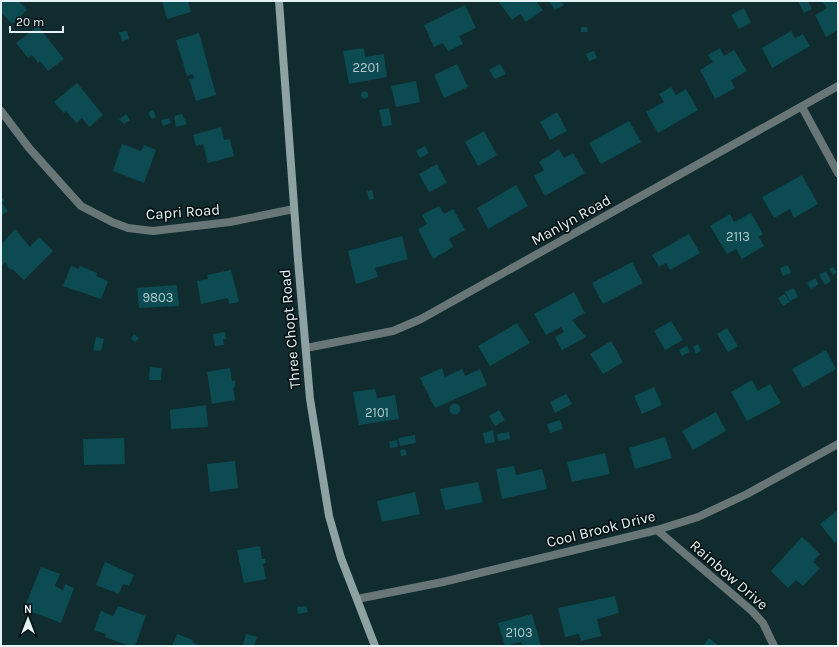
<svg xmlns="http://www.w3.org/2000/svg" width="839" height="647" viewBox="0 0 839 647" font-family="Karla,sans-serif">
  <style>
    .building { fill: #0c4b51 }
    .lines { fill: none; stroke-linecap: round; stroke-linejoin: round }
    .minor { stroke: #697677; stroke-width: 8 }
    .secondary { stroke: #8ea2a4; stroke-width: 8 }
    .labels { text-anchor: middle; stroke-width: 3.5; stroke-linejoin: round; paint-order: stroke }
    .number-label { font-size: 13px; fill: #adc9cc }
    .street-label { font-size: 15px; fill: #e3f3f5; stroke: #071214 }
  </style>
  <rect width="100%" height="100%" fill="#102c2f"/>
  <path class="building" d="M 1,1 L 19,1 L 27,10 L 12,24 L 1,12 Z
    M 162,1 L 188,1 L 191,12 L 167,19 Z
    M 498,1 L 539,1 L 537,3 L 543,10 L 526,22 L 520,14 L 512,20 Z
    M 551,1 L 561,1 L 564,5 L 555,10 L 549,2 Z
    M 798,1 L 808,1 L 812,9 L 804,13 Z
    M 822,1 L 838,1 L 838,30 L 826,37 L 815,15 L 827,8 Z
    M 465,5 L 476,28 L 459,36 L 463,44 L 448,51 L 443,43 L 434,47 L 424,25 Z
    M 744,8 L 751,23 L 739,29 L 731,15 Z
    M 38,26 L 64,59 L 48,71 L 40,61 L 38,63 L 32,55 L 28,58 L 16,43 Z
    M 581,27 L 587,27 L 588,32 L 581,32 Z
    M 127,31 L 129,39 L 122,41 L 119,32 Z
    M 791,31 L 795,38 L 803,34 L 810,46 L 772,68 L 762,48 Z
    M 199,33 L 216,95 L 196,101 L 189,79 L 194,78 L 193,74 L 187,76 L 176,40 Z
    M 364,48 L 365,57 L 384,54 L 387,77 L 349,84 L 343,51 Z
    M 720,48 L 724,56 L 734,50 L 747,71 L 731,80 L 735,88 L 715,99 L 700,70 L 713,62 L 708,55 Z
    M 594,51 L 597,58 L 589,61 L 586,54 Z
    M 457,64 L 468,87 L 444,98 L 434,75 Z
    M 500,64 L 506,74 L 495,79 L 489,70 Z
    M 416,81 L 420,102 L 396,107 L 391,86 Z
    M 77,83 L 103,115 L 89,127 L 82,118 L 76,123 L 66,111 L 64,113 L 54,102 Z
    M 671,87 L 676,95 L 686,89 L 698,110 L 658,133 L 646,112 L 664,102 L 659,94 Z
    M 364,91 L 368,93 L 368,97 L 364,99 L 361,96 L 361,93 Z
    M 389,108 L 392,125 L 383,127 L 379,110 Z
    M 153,110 L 156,117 L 152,119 L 148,113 Z
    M 557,112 L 567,131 L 550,140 L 540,122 Z
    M 126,114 L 130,120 L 124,124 L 119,119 Z
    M 182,114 L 187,124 L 176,127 L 174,116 Z
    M 169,118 L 171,123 L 163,126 L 161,120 Z
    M 629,121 L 641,142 L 601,164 L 589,143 Z
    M 221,127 L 224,140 L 230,139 L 234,156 L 208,163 L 203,144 L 196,146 L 193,135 Z
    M 484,131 L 497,155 L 478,166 L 465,142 Z
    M 122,144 L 141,151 L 144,145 L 156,150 L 144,183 L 113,171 Z
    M 425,146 L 429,153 L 420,158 L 416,151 Z
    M 559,149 L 564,158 L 573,153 L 585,173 L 545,196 L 534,176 L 544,170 L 539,162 Z
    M 437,164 L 447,183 L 429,192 L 419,174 Z
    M 802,175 L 818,204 L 794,218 L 790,209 L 774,218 L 762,197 Z
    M 516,185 L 528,206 L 488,229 L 477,208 Z
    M 372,190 L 374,199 L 369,200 L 367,191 Z
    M 1,197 L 5,201 L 2,203 L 8,211 L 1,216 Z
    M 439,206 L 444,214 L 453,209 L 465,230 L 449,239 L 453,247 L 433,259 L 418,229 L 427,224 L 422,215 Z
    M 751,213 L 763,234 L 759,237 L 764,246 L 742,259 L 736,249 L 727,254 L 710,226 L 730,214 L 734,222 Z
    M 15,229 L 30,247 L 39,237 L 53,251 L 24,280 L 12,269 L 11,270 L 7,266 L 8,265 L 5,262 L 1,267 L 1,245 Z
    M 689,234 L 700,253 L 670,270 L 666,263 L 659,267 L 652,255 Z
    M 402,236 L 408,259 L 375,268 L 378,277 L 356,284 L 348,251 Z
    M 632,262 L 643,283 L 603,304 L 592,283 Z
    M 788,265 L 791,273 L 783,276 L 780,268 Z
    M 71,266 L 79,269 L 80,266 L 97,273 L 96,276 L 108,281 L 101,299 L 63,286 Z
    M 833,267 L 837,272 L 833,275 L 829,269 Z
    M 231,270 L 239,302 L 229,304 L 228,298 L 201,304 L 197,281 L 208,279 L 207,275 Z
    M 826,271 L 831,281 L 825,285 L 819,275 Z
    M 815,278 L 819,284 L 811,289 L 807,283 Z
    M 177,285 L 179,306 L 139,308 L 137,288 Z
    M 794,288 L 798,297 L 790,301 L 785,292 Z
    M 574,292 L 585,313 L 572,320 L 586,337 L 562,350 L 555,337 L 564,332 L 561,327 L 546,335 L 534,314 Z
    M 785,294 L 790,302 L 783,306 L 778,298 Z
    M 671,321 L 683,340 L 665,350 L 654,331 Z
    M 517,323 L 530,343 L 490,366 L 478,346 Z
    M 727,328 L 738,346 L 728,352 L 717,334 Z
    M 225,332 L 226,339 L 223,339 L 224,345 L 215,346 L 213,334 Z
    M 134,334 L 139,338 L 135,342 L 131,339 Z
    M 96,337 L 104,339 L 101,351 L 93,350 Z
    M 611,341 L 623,362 L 603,374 L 590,354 Z
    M 698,344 L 701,351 L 696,354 L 693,347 Z
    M 687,346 L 690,352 L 682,356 L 679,350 Z
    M 826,350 L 836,369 L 803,388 L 792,369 Z
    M 150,367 L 162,368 L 161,380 L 149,380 Z
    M 230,368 L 232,381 L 235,381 L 235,387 L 233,388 L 235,400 L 212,404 L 207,372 Z
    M 442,368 L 445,377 L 462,369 L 465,376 L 480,369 L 487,385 L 435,408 L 420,378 Z
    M 752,380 L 758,391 L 770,384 L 781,403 L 747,421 L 731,392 Z
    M 654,387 L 662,405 L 642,414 L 634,396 Z
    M 375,389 L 377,398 L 395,395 L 399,419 L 359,425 L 353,392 Z
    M 566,394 L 572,404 L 555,413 L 550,402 Z
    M449.5 409a5.5 5.5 0 1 1 11 0a5.5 5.5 0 1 1-11 0Z
    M 206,405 L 208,427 L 171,429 L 170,410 Z
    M 499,410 L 505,420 L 495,426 L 489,416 Z
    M 716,412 L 726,431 L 693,450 L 682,431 Z
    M 560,420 L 563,429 L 550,433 L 547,424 Z
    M 493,430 L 495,442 L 485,444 L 483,433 Z
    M 509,432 L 510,439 L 498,441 L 497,434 Z
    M 415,435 L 416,443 L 400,446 L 398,438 Z
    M 665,437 L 672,458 L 635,469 L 629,448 Z
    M 124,438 L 125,464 L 84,465 L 83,439 Z
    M 397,440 L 398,447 L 390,448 L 389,442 Z
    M 405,449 L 407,455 L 401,456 L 400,450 Z
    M 605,453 L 610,474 L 572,482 L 567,462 Z
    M 235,461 L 238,488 L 210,492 L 207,464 Z
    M 514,466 L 516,475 L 542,469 L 547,489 L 502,499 L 496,469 Z
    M 478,482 L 483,502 L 445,510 L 440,489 Z
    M 415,492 L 420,514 L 382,522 L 377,501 Z
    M 838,510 L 838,541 L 835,543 L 820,524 Z
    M 802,537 L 820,554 L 813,562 L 820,568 L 803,586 L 796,580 L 788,588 L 771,571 Z
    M 260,546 L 262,559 L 265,559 L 266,563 L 263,564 L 266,579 L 244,583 L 237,550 Z
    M 105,562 L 134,575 L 129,586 L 123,584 L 119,594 L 96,585 Z
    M 41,567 L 60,574 L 55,586 L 63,590 L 65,584 L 74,588 L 61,623 L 24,609 Z
    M 615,596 L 619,613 L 597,619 L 601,636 L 581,641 L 579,634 L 565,637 L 558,608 Z
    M 118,606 L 146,616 L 135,646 L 130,646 L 105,637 L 106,634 L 94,630 L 101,611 L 113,616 Z
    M 306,606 L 308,612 L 298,614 L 297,607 Z
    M 532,614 L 541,646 L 523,646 L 521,642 L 505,646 L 498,623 Z
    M 177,634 L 193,640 L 192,642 L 201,646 L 172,646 Z
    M 246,634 L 257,637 L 254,646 L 243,645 Z
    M 709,638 L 719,646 L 703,646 Z"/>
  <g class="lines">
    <path class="minor" d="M 802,107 L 838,173
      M 1,111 L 29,148 L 81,206 L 112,222 L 128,228 L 153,231 L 230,222 L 294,209
      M 306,348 L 393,331 L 421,319 L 838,86
      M 657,530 L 752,611 L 763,623 L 774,646
      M 357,599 L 443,582 L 657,530 L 698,517 L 747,494 L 838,444"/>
    <path class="secondary" d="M 279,1 L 298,260 L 310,399 L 329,516 L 341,558 L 375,646"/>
  </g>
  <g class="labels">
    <g class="number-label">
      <text x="366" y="72">2201</text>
      <text x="738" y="241">2113</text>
      <text x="158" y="302">9803</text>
      <text x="377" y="417">2101</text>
      <text x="519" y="637">2103</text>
    </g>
    <g class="street-label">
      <text transform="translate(183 212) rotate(-4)" y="5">Capri Road</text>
      <text transform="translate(571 220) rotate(-29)" y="5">Manlyn Road</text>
      <text transform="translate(290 329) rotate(-95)" y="5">Three Chopt Road</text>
      <text transform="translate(601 529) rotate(-14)" y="5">Cool Brook Drive</text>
      <text transform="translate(729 575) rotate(41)" y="5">Rainbow Drive</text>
    </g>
  </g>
  <rect width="839" height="647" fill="none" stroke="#e3f3f5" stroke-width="4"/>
  <g transform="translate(28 619)" stroke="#071214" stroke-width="3" paint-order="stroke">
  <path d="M0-3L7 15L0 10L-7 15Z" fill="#e3f3f5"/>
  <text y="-6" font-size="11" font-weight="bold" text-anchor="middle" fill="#e3f3f5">N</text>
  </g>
  <path d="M10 26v6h53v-6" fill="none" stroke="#e3f3f5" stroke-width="2"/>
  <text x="16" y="26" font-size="12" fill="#e3f3f5" stroke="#071214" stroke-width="3" paint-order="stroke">20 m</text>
</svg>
